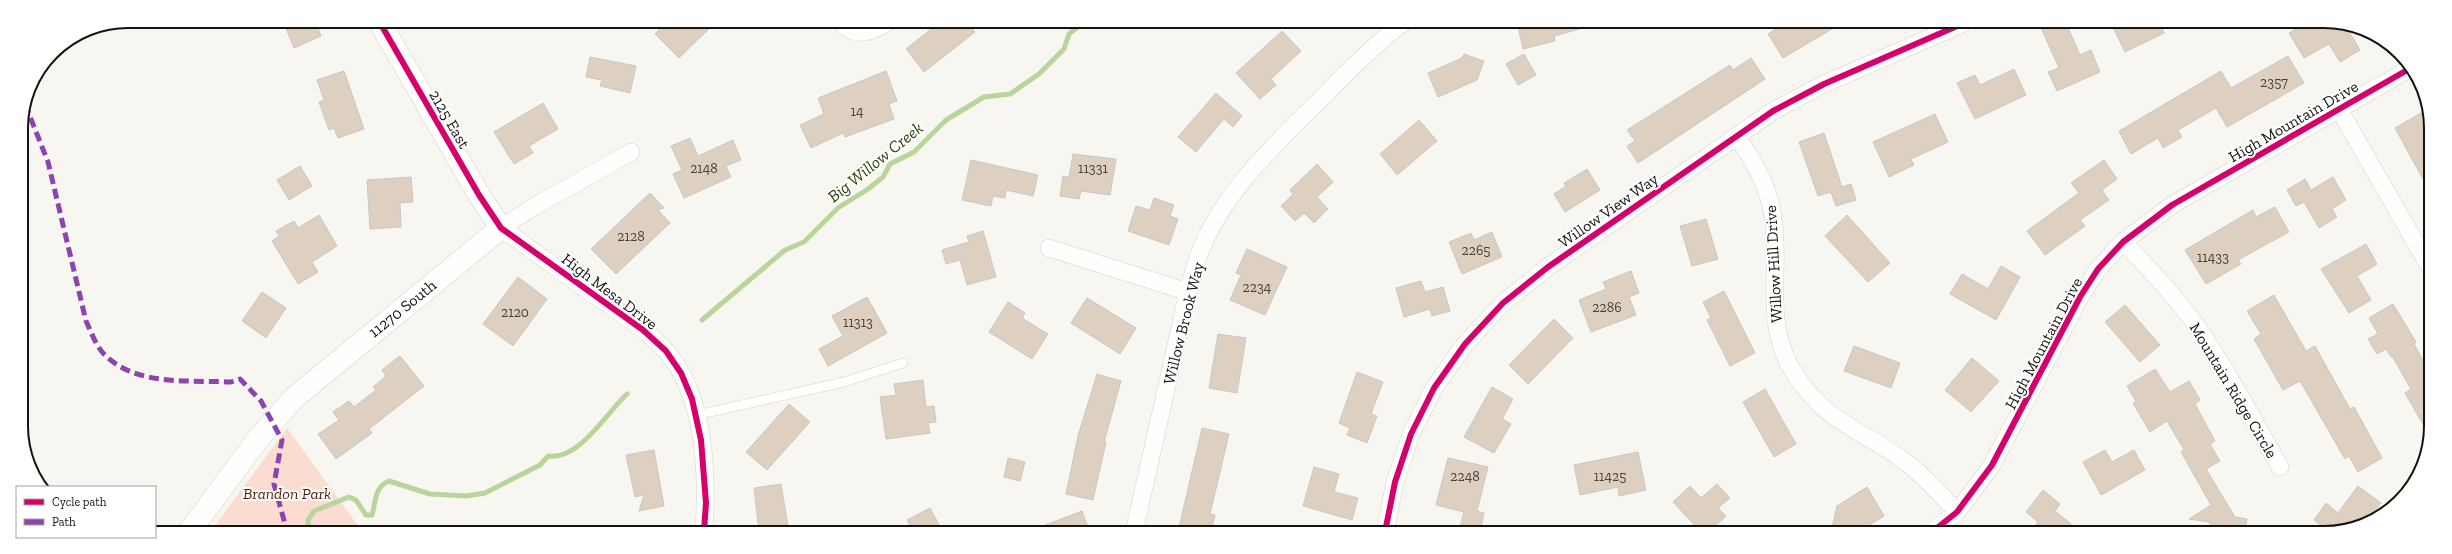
<svg xmlns="http://www.w3.org/2000/svg" width="2452" height="554" viewBox="0 0 2452 554" font-family="'Zilla Slab',serif">
  <style>
    .green { fill: #fadcd1 }
    .lines { fill: none; stroke-linecap: round; stroke-linejoin: round }
    .stream { stroke: #bad59b; stroke-width: 5 }
    .building { fill: #ded0c1; stroke: #cac7c3 }
    .service-casing { stroke: #d4d2ce; stroke-width: 10 }
    .minor-casing { stroke: #d4d2ce; stroke-width: 18 }
    .tertiary-casing { stroke: #d4d2ce; stroke-width: 23 }
    .service { stroke: #fefefd; stroke-width: 9 }
    .minor { stroke: #fefefd; stroke-width: 17 }
    .tertiary { stroke: #fefefd; stroke-width: 22 }
    .quiet { stroke: #8e44ad; stroke-width: 5; stroke-dasharray: 10 5; stroke-linecap: butt }
    .cycleway-casing { stroke: #fff; stroke-width: 8 }
    .cycleway { stroke: #d6006c; stroke-width: 6 }
    .labels { text-anchor: middle; stroke-width: 4; stroke-linejoin: round; paint-order: stroke }
    .number-label { font-size: 14px; fill: #47423c }
    .street-label { font-size: 16px; fill: #151310; stroke: #fff }
    .park-label { font-size: 16px; font-style: italic; fill: #541c0a; stroke: #fff }
    .water-label { font-size: 17px; font-style: italic; fill: #2a4306; stroke: #fff }
    .rim { fill: none; stroke: #151310; stroke-width: 2 }
  </style>
  <rect width="100%" height="100%" fill="#f8f6f0"/>
  <path class="green" d="M 287,428 L 362,531 L 211,531 Z"/>
  <g class="lines">
    <path class="stream" d="M 702,320 L 785,250 L 804,242 L 838,208 L 868,189 L 883,177 L 890,164 L 914,152 L 946,120 L 984,97 L 1010,94 L 1039,74 L 1064,49 L 1069,34 L 1084,22
      M 309,531 L 308,520 L 314,511 L 349,497 L 356,500 L 366,515 L 372,515 C 376,502 374,487 389,481 L 430,494 L 466,496 L 485,493 L 540,465 L 548,456 C 579,461 606,413 627,394"/>
  </g>
  <path class="building" d="M 283,21 L 315,21 L 321,36 L 294,48 Z
    M 667,21 L 716,22 L 679,58 L 655,34 Z
    M 940,22 L 966,22 L 975,32 L 924,72 L 906,49 Z
    M 1517,22 L 1587,22 L 1587,27 L 1554,36 L 1555,41 L 1523,49 Z
    M 1787,22 L 1813,23 L 1842,23 L 1783,58 L 1768,34 Z
    M 2053,23 L 2066,23 L 2080,55 L 2091,50 L 2100,72 L 2057,91 L 2048,72 L 2059,68 L 2041,28 Z
    M 2111,23 L 2159,23 L 2164,33 L 2125,52 Z
    M 2305,23 L 2344,23 L 2360,50 L 2340,62 L 2329,44 L 2304,58 L 2289,33 Z
    M 1282,31 L 1301,51 L 1271,79 L 1276,85 L 1260,99 L 1236,73 Z
    M 1464,54 L 1484,61 L 1477,80 L 1438,97 L 1428,73 L 1462,58 Z
    M 1524,54 L 1536,75 L 1518,85 L 1506,64 Z
    M 2288,56 L 2304,83 L 2227,127 L 2216,108 L 2178,130 L 2182,137 L 2163,148 L 2158,138 L 2131,154 L 2119,131 L 2221,71 L 2231,88 Z
    M 590,57 L 636,66 L 630,93 L 600,86 L 602,80 L 586,77 Z
    M 1751,58 L 1765,79 L 1638,163 L 1627,146 L 1635,141 L 1627,130 L 1730,65 L 1733,70 Z
    M 2014,69 L 2026,95 L 1975,119 L 1957,83 L 1975,75 L 1980,85 Z
    M 344,71 L 364,129 L 338,138 L 334,128 L 329,130 L 319,102 L 324,100 L 317,80 Z
    M 886,71 L 897,101 L 889,104 L 894,119 L 845,137 L 843,133 L 811,148 L 800,125 L 824,114 L 818,98 Z
    M 1216,93 L 1242,116 L 1233,127 L 1224,119 L 1196,152 L 1178,137 Z
    M 543,103 L 558,129 L 529,146 L 533,153 L 514,164 L 494,132 Z
    M 2421,113 L 2429,127 L 2429,190 L 2395,128 Z
    M 1935,114 L 1948,142 L 1911,159 L 1914,165 L 1889,177 L 1873,142 Z
    M 1419,120 L 1437,141 L 1397,175 L 1380,154 Z
    M 1824,133 L 1842,187 L 1851,184 L 1856,200 L 1836,206 L 1831,192 L 1818,196 L 1799,142 Z
    M 690,138 L 698,156 L 733,140 L 741,160 L 726,166 L 731,177 L 684,198 L 673,174 L 682,170 L 671,146 Z
    M 1073,154 L 1116,159 L 1110,195 L 1081,191 L 1079,199 L 1060,196 L 1063,176 L 1069,177 Z
    M 971,160 L 1038,175 L 1033,196 L 1006,190 L 1005,198 L 993,196 L 991,206 L 962,200 Z
    M 2104,160 L 2117,179 L 2102,190 L 2109,200 L 2080,220 L 2085,226 L 2045,255 L 2027,231 L 2079,193 L 2071,183 Z
    M 1317,164 L 1333,182 L 1317,197 L 1328,209 L 1314,223 L 1304,213 L 1295,221 L 1281,206 L 1293,194 L 1290,190 Z
    M 300,166 L 312,186 L 289,200 L 277,180 Z
    M 1587,169 L 1600,190 L 1565,212 L 1554,194 L 1566,186 L 1564,183 Z
    M 411,177 L 413,202 L 400,203 L 401,227 L 370,229 L 367,180 Z
    M 2333,177 L 2346,200 L 2332,209 L 2337,217 L 2319,228 L 2304,202 L 2296,206 L 2287,190 L 2305,179 L 2311,190 Z
    M 650,193 L 664,208 L 658,210 L 670,223 L 616,274 L 591,249 Z
    M 1154,198 L 1174,205 L 1170,216 L 1178,219 L 1169,245 L 1128,231 L 1136,206 L 1150,210 Z
    M 2275,207 L 2289,232 L 2238,260 L 2241,264 L 2206,284 L 2185,250 L 2253,210 L 2256,217 Z
    M 319,215 L 337,246 L 312,262 L 318,272 L 298,284 L 272,241 L 279,236 L 276,231 L 294,221 L 298,228 Z
    M 1847,215 L 1890,263 L 1868,282 L 1825,236 Z
    M 1706,219 L 1718,259 L 1692,266 L 1680,226 Z
    M 983,231 L 996,277 L 967,285 L 960,260 L 946,264 L 942,250 L 969,242 L 967,236 Z
    M 1492,232 L 1502,257 L 1462,274 L 1449,242 L 1471,233 L 1474,240 Z
    M 2366,244 L 2377,264 L 2357,276 L 2371,300 L 2349,313 L 2321,269 Z
    M 1247,249 L 1287,267 L 1265,315 L 1230,300 L 1241,275 L 1236,273 Z
    M 2001,266 L 2020,277 L 1996,320 L 1950,294 L 1962,274 L 1988,289 Z
    M 1631,271 L 1639,293 L 1629,297 L 1636,315 L 1591,332 L 1579,300 L 1606,289 L 1603,282 Z
    M 518,277 L 547,299 L 513,346 L 483,324 Z
    M 1421,281 L 1425,292 L 1443,287 L 1450,311 L 1432,316 L 1430,309 L 1404,317 L 1396,288 Z
    M 1724,291 L 1755,353 L 1730,366 L 1707,320 L 1711,318 L 1703,302 Z
    M 262,292 L 286,308 L 266,338 L 242,321 Z
    M 2274,295 L 2306,351 L 2315,346 L 2350,409 L 2354,407 L 2382,458 L 2358,472 L 2349,456 L 2345,459 L 2300,381 L 2283,390 L 2254,339 L 2261,334 L 2247,311 Z
    M 867,297 L 887,333 L 828,366 L 819,349 L 843,336 L 832,316 Z
    M 1087,298 L 1136,328 L 1120,354 L 1071,323 Z
    M 1008,302 L 1025,313 L 1022,318 L 1048,334 L 1032,359 L 989,332 Z
    M 2393,304 L 2416,342 L 2414,344 L 2429,371 L 2429,435 L 2405,393 L 2411,389 L 2392,356 L 2391,357 L 2386,349 L 2377,354 L 2368,339 L 2378,334 L 2369,318 Z
    M 2125,305 L 2160,345 L 2140,362 L 2105,322 Z
    M 1554,319 L 1573,338 L 1528,384 L 1509,365 Z
    M 1218,334 L 1246,338 L 1237,393 L 1209,388 Z
    M 1854,346 L 1900,363 L 1891,388 L 1844,371 Z
    M 400,356 L 424,386 L 369,429 L 372,433 L 336,459 L 318,434 L 339,420 L 333,412 L 349,401 L 354,407 L 376,390 L 373,387 L 386,376 L 382,370 Z
    M 1972,358 L 1999,381 L 1971,412 L 1945,390 Z
    M 2155,369 L 2170,392 L 2189,381 L 2200,400 L 2195,404 L 2215,441 L 2210,444 L 2220,461 L 2206,469 L 2235,517 L 2247,519 L 2245,533 L 2215,533 L 2209,522 L 2189,519 L 2211,505 L 2181,452 L 2184,450 L 2167,421 L 2150,432 L 2133,403 L 2136,401 L 2127,386 Z
    M 1357,372 L 1383,382 L 1371,414 L 1377,416 L 1367,443 L 1347,435 L 1350,428 L 1339,423 Z
    M 1097,374 L 1121,381 L 1104,442 L 1106,442 L 1093,500 L 1066,494 L 1078,436 Z
    M 923,380 L 926,407 L 934,406 L 936,422 L 928,423 L 930,433 L 886,439 L 880,397 L 896,395 L 894,384 Z
    M 1492,387 L 1513,399 L 1502,419 L 1511,424 L 1494,453 L 1464,437 Z
    M 1765,389 L 1796,444 L 1774,457 L 1743,402 Z
    M 789,404 L 810,422 L 767,470 L 746,452 Z
    M 1202,428 L 1229,434 L 1210,514 L 1215,515 L 1211,532 L 1178,532 Z
    M 654,450 L 664,506 L 639,511 L 644,495 L 635,497 L 626,455 Z
    M 2105,450 L 2112,462 L 2134,450 L 2145,470 L 2101,495 L 2083,462 Z
    M 1638,452 L 1646,490 L 1619,496 L 1618,487 L 1580,495 L 1574,465 Z
    M 1008,458 L 1025,462 L 1020,481 L 1004,477 Z
    M 1448,458 L 1488,467 L 1477,511 L 1484,513 L 1480,532 L 1460,527 L 1464,512 L 1436,505 Z
    M 1314,467 L 1339,474 L 1334,492 L 1358,498 L 1352,520 L 1303,506 Z
    M 781,484 L 789,532 L 759,532 L 754,488 Z
    M 1717,484 L 1730,498 L 1718,508 L 1726,516 L 1709,532 L 1701,532 L 1673,502 L 1690,486 L 1701,498 Z
    M 2358,486 L 2381,503 L 2364,525 L 2331,533 L 2314,520 L 2326,503 L 2338,513 Z
    M 1867,487 L 1884,516 L 1858,532 L 1831,532 L 1837,506 Z
    M 2043,490 L 2060,504 L 2055,511 L 2071,524 L 2064,533 L 2030,533 L 2038,522 L 2026,512 Z
    M 930,508 L 943,532 L 914,532 L 907,520 Z
    M 1082,511 L 1090,532 L 1030,532 L 1030,531 Z"/>
  <g class="lines">
    <defs>
      <path id="service" d="M 697,415 L 844,382 L 903,363"/>
      <path id="minor" d="M 841,22 C 855,39 872,32 888,22
        M 2339,109 L 2429,266
        M 1736,136 C 1754,160 1769,186 1773,217 C 1781,268 1764,319 1790,366 C 1822,423 1861,428 1907,463 C 1926,478 1941,495 1957,512
        M 631,152 L 530,209 L 501,228 C 532,250 562,272 593,294 C 624,316 663,338 682,374 C 706,421 707,480 704,531
        M 2123,242 C 2149,268 2174,295 2196,325 C 2227,370 2253,419 2280,467
        M 1049,248 L 1188,292
        M 1134,532 L 1188,292 C 1191,281 1194,269 1198,257 C 1222,192 1276,143 1324,96 C 1349,70 1375,44 1404,22
        M 1385,532 L 1395,482 L 1411,434 L 1434,388 L 1465,344 L 1503,303 L 1548,267 L 1773,111 L 1824,84 L 1964,23
        M 1932,532 L 1957,512 L 1992,465 L 2080,297 L 2098,269 L 2123,242 L 2172,205 L 2409,69"/>
      <path id="tertiary" d="M 190,531 L 257,440 L 294,398 L 501,228 L 479,195 L 379,21"/>
    </defs>
    <use href="#service" class="service-casing"/>
    <use href="#minor" class="minor-casing"/>
    <use href="#tertiary" class="tertiary-casing"/>
    <use href="#service" class="service"/>
    <use href="#minor" class="minor"/>
    <use href="#tertiary" class="tertiary"/>
    <path class="quiet" d="M 25,104 L 48,162 L 86,321 C 92,334 97,349 108,358 C 140,386 191,380 231,382 L 240,379 L 261,401 L 282,440 L 274,484 L 287,531"/>
    <defs>
      <path id="cycleway" d="M 379,21 L 479,195 L 501,228 L 643,330 L 666,351 L 681,373 L 692,399 L 701,440 L 706,503 L 704,531
        M 1385,532 L 1395,482 L 1411,434 L 1434,388 L 1465,344 L 1503,303 L 1548,267 L 1773,111 L 1824,84 L 1964,23
        M 1932,532 L 1957,512 L 1992,465 L 2080,297 L 2098,269 L 2123,242 L 2172,205 L 2409,69"/>
    </defs>
    <use href="#cycleway" class="cycleway-casing"/>
    <use href="#cycleway" class="cycleway"/>
  </g>
  <g class="labels">
    <g class="number-label">
      <text x="2274" y="87">2357</text>
      <text x="857" y="116">14</text>
      <text x="704" y="173">2148</text>
      <text x="1093" y="173">11331</text>
      <text x="631" y="241">2128</text>
      <text x="1476" y="255">2265</text>
      <text x="2213" y="262">11433</text>
      <text x="1257" y="292">2234</text>
      <text x="1607" y="312">2286</text>
      <text x="515" y="317">2120</text>
      <text x="858" y="327">11313</text>
      <text x="1465" y="481">2248</text>
      <text x="1610" y="481">11425</text>
    </g>
    <g class="street-label">
      <text transform="translate(450 119) rotate(60)" y="6">2125 East</text>
      <text transform="translate(2293 121) rotate(-30)" y="6">High Mountain Drive</text>
      <text transform="translate(1608 210) rotate(-35)" y="6">Willow View Way</text>
      <text transform="translate(1773 264) rotate(-93)" y="6">Willow Hill Drive</text>
      <text transform="translate(610 291) rotate(37)" y="6">High Mesa Drive</text>
      <text transform="translate(402 308) rotate(-39)" y="6">11270 South</text>
      <text transform="translate(1183 323) rotate(-76)" y="6">Willow Brook Way</text>
      <text transform="translate(2043 343) rotate(-62)" y="6">High Mountain Drive</text>
      <text transform="translate(2234 390) rotate(59)" y="6">Mountain Ridge Circle</text>
    </g>
    <g class="park-label">
      <text x="287" y="499">Brandon Park</text>
    </g>
    <g class="water-label">
      <text transform="translate(875 162) rotate(-39)" y="6">Big Willow Creek</text>
    </g>
  </g>
  <path d="M0 0H2452V554H0ZM128 28H2324A100 100 0 0 1 2424 128V426A100 100 0 0 1 2324 526H128A100 100 0 0 1 28 426V128A100 100 0 0 1 128 28Z" fill="#fff" fill-rule="evenodd"/>
  <path class="rim" d="M128 28H2324A100 100 0 0 1 2424 128V426A100 100 0 0 1 2324 526H128A100 100 0 0 1 28 426V128A100 100 0 0 1 128 28Z"/>
  <rect x="16" y="486" width="140" height="52" fill="#ffffff" stroke="#a1a19f"/>
  <rect x="24" y="499" width="20" height="6" fill="#d6006c" stroke="#a1a19f"/>
  <text x="52" y="506" font-size="12" fill="#151310">Cycle path</text>
  <rect x="24" y="519" width="20" height="6" fill="#8e44ad" stroke="#a1a19f"/>
  <text x="52" y="526" font-size="12" fill="#151310">Path</text>
</svg>
